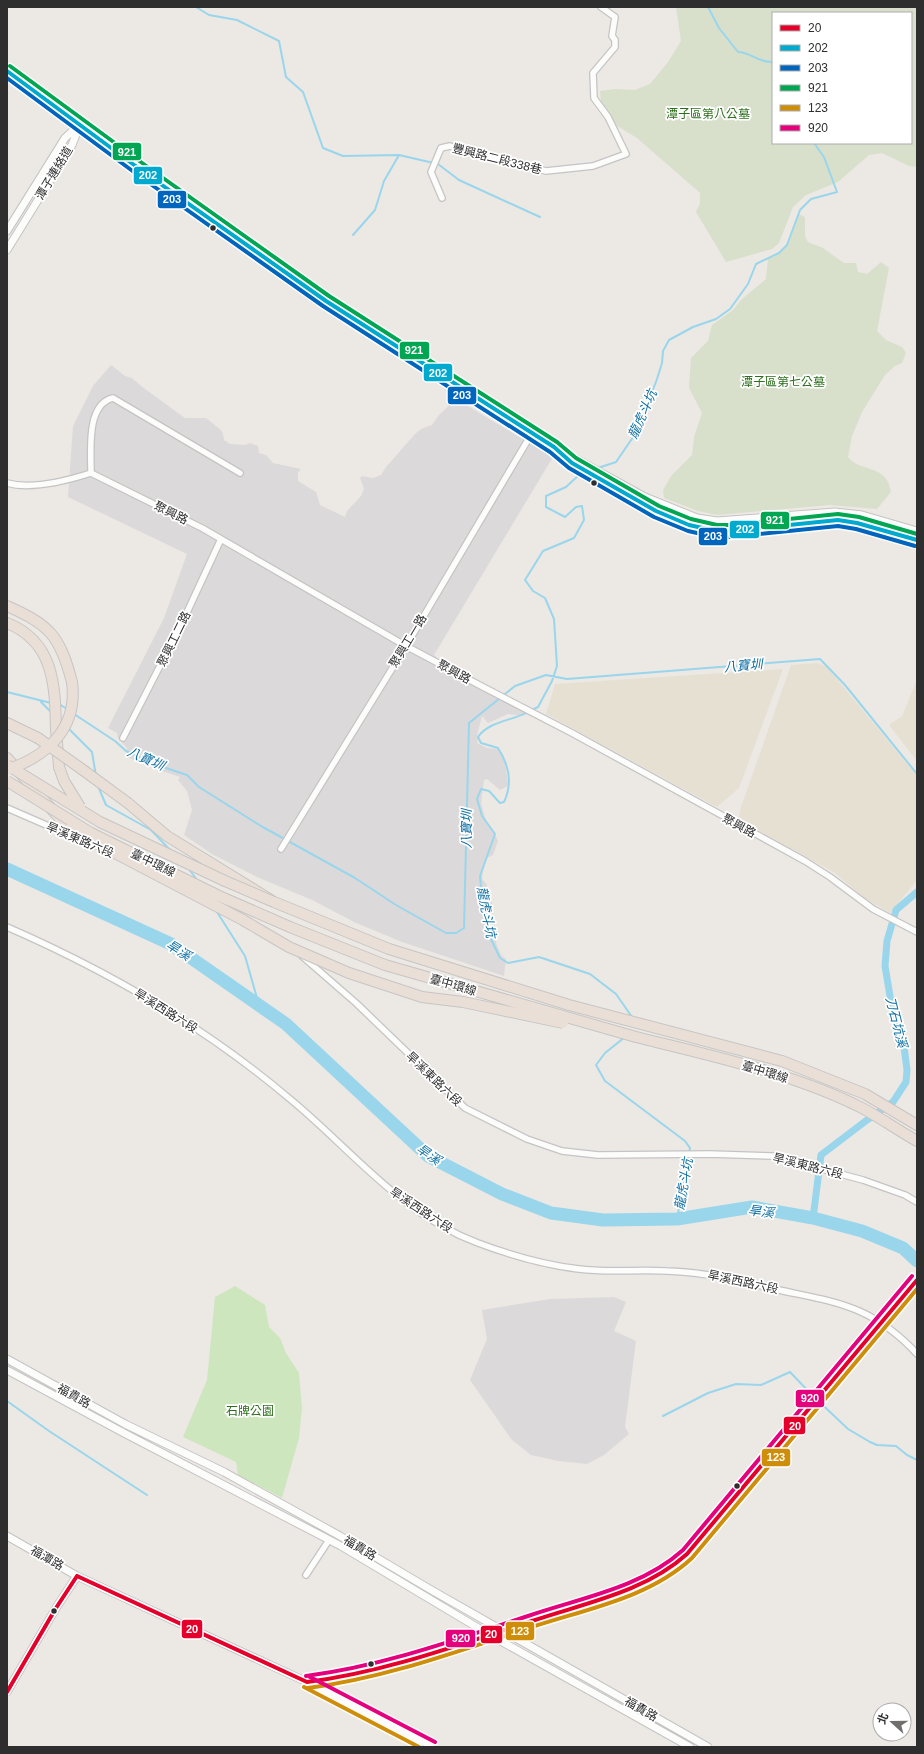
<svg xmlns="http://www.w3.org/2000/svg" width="924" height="1754" viewBox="0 0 924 1754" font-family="Arial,'Noto Sans TC',sans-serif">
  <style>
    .industrial { fill: #dcd9db }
    .education { fill: #e6e0d3 }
    .green { fill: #cee6be }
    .cemetery { fill: #d8e0cc; fill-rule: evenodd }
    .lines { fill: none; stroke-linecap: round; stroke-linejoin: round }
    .stream { stroke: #99d6ec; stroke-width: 2 }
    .canal { stroke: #99d6ec; stroke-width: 7 }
    .river { stroke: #99d6ec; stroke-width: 13 }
    .minor-casing { stroke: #c5c4c5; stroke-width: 8 }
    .tertiary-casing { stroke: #c5c4c5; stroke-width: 9 }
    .motorway-casing { stroke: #c6c5c4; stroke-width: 12 }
    .minor { stroke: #fcfcfb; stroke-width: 5.5 }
    .tertiary { stroke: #fcfcfb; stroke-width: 7 }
    .motorway { stroke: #eadfd6; stroke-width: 10 }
    .motorway-bridge-casing { stroke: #c6c5c4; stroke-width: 12; stroke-linecap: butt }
    .motorway-bridge { stroke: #eadfd6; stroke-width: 10 }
    .bus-1-casing { stroke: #fff; stroke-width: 7 }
    .bus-2-casing { stroke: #fff; stroke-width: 7 }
    .bus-3-casing { stroke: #fff; stroke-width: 7 }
    .bus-4-casing { stroke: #fff; stroke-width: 7 }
    .bus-5-casing { stroke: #fff; stroke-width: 7 }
    .bus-6-casing { stroke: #fff; stroke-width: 7 }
    .bus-1 { stroke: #e4002b; stroke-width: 4 }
    .bus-2 { stroke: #00a9ce; stroke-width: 4 }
    .bus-3 { stroke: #0065bd; stroke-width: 4 }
    .bus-4 { stroke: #00a651; stroke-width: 4 }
    .bus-5 { stroke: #cf8e09; stroke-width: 4 }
    .bus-6 { stroke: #e5007d; stroke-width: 4 }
    .bus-dot { fill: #2e2e2e; stroke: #fff; stroke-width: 1.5 }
    .labels { text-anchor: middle; stroke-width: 3.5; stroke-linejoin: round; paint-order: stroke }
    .park-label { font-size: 12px; fill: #2c6e1b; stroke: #fff }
    .street-label { font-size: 12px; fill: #2e2e2e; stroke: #fff }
    .water-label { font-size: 13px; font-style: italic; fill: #0d6fa3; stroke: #fff }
    .line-badge { stroke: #fff; stroke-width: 1.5 }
    .badge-label { font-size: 11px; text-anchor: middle; font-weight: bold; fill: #fff }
  </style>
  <rect width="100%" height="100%" fill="#ece8e4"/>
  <path class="industrial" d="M 111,365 L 125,376 L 132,378 L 141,386 L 185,418 L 206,418 L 221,430 L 223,434 L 224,440 L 230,444 L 245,445 L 250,443 L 258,446 L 259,453 L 266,455 L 273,463 L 301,469 L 298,473 L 298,481 L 316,492 L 320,505 L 345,517 L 347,511 L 361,496 L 364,489 L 360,478 L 362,476 L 373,478 L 381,475 L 386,467 L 415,434 L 421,429 L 432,425 L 439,415 L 456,399 L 553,457 L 434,655 L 439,660 L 527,707 L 523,716 L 508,714 L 488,723 L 482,716 L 477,735 L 479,736 L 477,743 L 487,748 L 498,749 L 505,760 L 508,786 L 500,790 L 487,779 L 484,780 L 481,803 L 487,824 L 493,831 L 498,841 L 493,855 L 485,859 L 482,879 L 487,885 L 485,901 L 492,902 L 496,943 L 501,955 L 506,959 L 504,976 L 402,942 L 354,922 L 312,900 L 257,877 L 212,854 L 184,835 L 192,810 L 187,791 L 178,780 L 180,777 L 150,767 L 127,757 L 127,748 L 118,738 L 117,733 L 108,728 L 164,618 L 187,554 L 68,497 L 73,426 L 93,386 Z
    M 614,1297 L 626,1302 L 614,1331 L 636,1341 L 625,1427 L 629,1434 L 604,1455 L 587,1464 L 558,1461 L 531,1455 L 512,1440 L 470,1380 L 487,1339 L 482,1310 L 550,1299 Z"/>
  <path class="education" d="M 818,663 L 827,667 L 917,776 L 917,880 L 890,913 L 863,897 L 835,873 L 751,826 L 740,820 L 739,817 L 741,807 L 791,665 Z
    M 783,669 L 739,788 L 717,807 L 546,714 L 555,684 Z
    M 917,680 L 917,761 L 889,725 L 902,716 Z"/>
  <path class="green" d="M 235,1286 L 265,1305 L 269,1327 L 280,1338 L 286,1353 L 299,1373 L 302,1408 L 299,1438 L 282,1498 L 238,1475 L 236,1462 L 183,1437 L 207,1380 L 215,1297 Z"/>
  <path class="cemetery" d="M 676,7 L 917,7 L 917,167 L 909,166 L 882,153 L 869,155 L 838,182 L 806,195 L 793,207 L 779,243 L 772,249 L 726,262 L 696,212 L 700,203 L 700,193 L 637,138 L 614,124 L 601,102 L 600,91 L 615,89 L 635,90 L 650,84 L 668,62 L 681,41 ZM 773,13 L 911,13 L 911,143 L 773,143 Z
    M 799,214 L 805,217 L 805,236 L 808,242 L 823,248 L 844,263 L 856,263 L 858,272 L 867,274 L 881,262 L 889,268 L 877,331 L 886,340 L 902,347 L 906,353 L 902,363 L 895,366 L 885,375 L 862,412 L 852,436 L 848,457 C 860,473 887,463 891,492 L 877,509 L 830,505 L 717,515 L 698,511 L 664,498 L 663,490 L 671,476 L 692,455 L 694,437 L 702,413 L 689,388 L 691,358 L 708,341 L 712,325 L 733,310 L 741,300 L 766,279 L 768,259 C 791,252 791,234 799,214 Z"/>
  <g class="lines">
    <path class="stream" d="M 196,7 L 209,15 L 237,20 L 279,41 L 286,77 L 303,92 L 323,148 L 343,156 L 399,155 L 438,164 L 459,180 L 540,217
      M 708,7 L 719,28 L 738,52 C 751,52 756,62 772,62 L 773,64
      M 353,235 L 375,210 L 384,181 L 399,155
      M 598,468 L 616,462 L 638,430 L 657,379 L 662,363 L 663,351 L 669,340 L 693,327 L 716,319 L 730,309 L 748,284 L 756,264 L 779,253 L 787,245 L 800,210 L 811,199 L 837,192 L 824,157 L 814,143
      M 7,692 L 51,703
      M 41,702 L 52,713
      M 59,704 L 67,709
      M 532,710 L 538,707 L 552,681 L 557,666 L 554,619 L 545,598 L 533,591 L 525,580 L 543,551 L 574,538 L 584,520 L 582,506 L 576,507 L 565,517 L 546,507 L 546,496 L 566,487 L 580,474 L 584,472
      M 528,712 C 512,721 489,721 478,737 L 481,743 L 498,748 C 509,765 513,783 504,802 L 500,803 L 489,791 L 481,789 L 477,799 L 482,816 L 495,834 L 480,876 L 482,898 L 491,939 L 500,958 L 508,963 L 539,957 L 590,974 L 616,994 L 632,1017
      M 74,714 L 115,741 L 126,751 L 157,765 L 187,775 L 199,787 L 261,826 L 355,878 L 396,905 L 446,933 L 456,933 L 464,928 L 469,723 L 515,686 L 546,675 L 567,679 L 820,659 L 845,685 L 917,774
      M 68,728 L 92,752 L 96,776
      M 98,786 L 106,805 L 151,830 L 171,851
      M 188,868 L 198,881
      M 217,912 L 245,956 L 259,1005
      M 625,1037 L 605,1053 L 596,1065 L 605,1081 L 685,1141 L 690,1148 L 677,1219
      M 7,1401 L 49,1431 L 147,1495
      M 663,1416 L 708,1393 L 736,1384 L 761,1385 L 790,1372 L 811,1394 L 848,1429 L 870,1442 L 877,1445 L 896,1446 L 907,1455 L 917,1460"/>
    <path class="canal" d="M 813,1218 L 821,1155 L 867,1120 L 893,1102 L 906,1082 L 907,1070 L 902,1031 L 894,1020 L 885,966 L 887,941 L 896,910 L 917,892"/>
    <path class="river" d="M 7,869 L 171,944 L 286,1024 L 428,1156 L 502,1194 L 551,1213 L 603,1220 L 677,1219 L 752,1207 L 813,1218 L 862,1231 L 903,1248 L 917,1261"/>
    <defs>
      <path id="minor" d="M 442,198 L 431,172 L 441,148 L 450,146 L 469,153 L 493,157 L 546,171 L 593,166 L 626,154 L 608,117 L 594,98 L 593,73 L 615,47 L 615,40 L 612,36 L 615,17 L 601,7
        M 91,473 C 91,451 86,404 113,398 L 240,473
        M 7,483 C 32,490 66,481 91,473 L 202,528 L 406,646 L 485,688 L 572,733 L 805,861 L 830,877 L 873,909 L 917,932
        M 123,738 L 183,621 L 221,539
        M 7,808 L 83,841
        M 281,849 L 406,646 L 532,433
        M 7,927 C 108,971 205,1027 290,1099 C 352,1150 400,1214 478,1243 C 510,1255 545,1265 579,1269 C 608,1273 638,1269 667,1271 C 705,1272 742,1281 779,1290 C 806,1296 834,1300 859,1311 C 880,1320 902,1337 917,1354
        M 302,956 L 356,1003 L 465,1108 L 527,1139 L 562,1151 L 598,1155 L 710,1154 L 773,1156 L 863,1180 L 905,1195 L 917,1202
        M 306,1575 L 329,1540
        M 307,1682 L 432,1747"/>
      <path id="tertiary" d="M 7,71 L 56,106 L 145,173 L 326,301 L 554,447 L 645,497 L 697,518 L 717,521 L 835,512 L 862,515 L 917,531
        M 7,231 L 65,138 L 78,126
        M 7,250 L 72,145 L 80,124
        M 564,456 L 572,463 L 656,511 L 689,525 L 716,531 L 729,531 L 751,528 L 838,520 L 857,523 L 917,540
        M 7,1359 L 125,1424 L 224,1472 L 340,1536 L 433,1591 L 708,1747
        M 7,1370 L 124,1433 L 341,1546 L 490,1635 L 690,1747
        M 7,1536 L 77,1576 L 307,1682 L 333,1679 L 421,1657 L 634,1588 L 660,1575 L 679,1561 L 917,1280
        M 7,1692 L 56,1608 L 77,1576"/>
      <path id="motorway" d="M 7,606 C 50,625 60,636 72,682
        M 7,623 C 55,642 55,687 56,730 C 57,743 58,755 59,767
        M 7,723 L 38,738
        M 7,758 L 69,829
        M 128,803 L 167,836 L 274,902 L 389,949 L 569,1005 L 782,1061 L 865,1094 L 917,1125
        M 636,1037 C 709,1055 796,1074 862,1108 C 881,1118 899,1131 917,1141"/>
    </defs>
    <use href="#minor" class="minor-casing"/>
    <use href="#tertiary" class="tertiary-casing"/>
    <use href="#motorway" class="motorway-casing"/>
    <use href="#minor" class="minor"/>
    <use href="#tertiary" class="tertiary"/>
    <use href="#motorway" class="motorway"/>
    <defs>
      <path id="motorway-bridge" d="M 38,738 L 83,770 L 128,803
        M 7,765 L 100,822 L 225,881 L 274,902
        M 59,767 L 64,781 L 80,807
        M 9,769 C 49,755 78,727 72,682
        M 7,781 L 91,833 L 219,896 L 290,927 L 385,965 L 636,1037
        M 69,829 L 243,920 L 289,947 L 349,973 L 422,997 L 463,1002 L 563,1023"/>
    </defs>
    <use href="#motorway-bridge" class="motorway-bridge-casing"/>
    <use href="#motorway-bridge" class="motorway-bridge"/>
    <defs>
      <path id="bus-1" d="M 77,1576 L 307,1682
        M 307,1682 C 385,1672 458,1645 532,1621 C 585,1603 645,1592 687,1554 L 917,1280
        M 7,1692 L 56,1608 L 77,1576"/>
      <path id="bus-2" d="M 7,71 L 145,173 L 326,301 L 554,447 L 572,463 L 656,511 L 689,525 L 716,531 L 729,531 L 838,520 L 857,523 L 917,540"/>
      <path id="bus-3" d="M 7,78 L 142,178 L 323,306 L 550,452 L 569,468 L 654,517 L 688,531 L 715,537 L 730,537 L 838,526 L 856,529 L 915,546"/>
      <path id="bus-4" d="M 10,66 L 149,168 L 329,296 L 557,442 L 576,458 L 659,506 L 691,519 L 717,525 L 729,525 L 838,514 L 859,517 L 917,534"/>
      <path id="bus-5" d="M 304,1687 L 419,1747
        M 308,1688 C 386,1678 458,1651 532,1627 C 586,1609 649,1598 692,1558 L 917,1289"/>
      <path id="bus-6" d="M 306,1676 C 383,1666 455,1640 528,1616 C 580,1598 641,1588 683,1550 L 912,1276
        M 310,1677 L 435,1742"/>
    </defs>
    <use href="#bus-1" class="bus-1-casing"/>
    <use href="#bus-2" class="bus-2-casing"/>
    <use href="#bus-3" class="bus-3-casing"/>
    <use href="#bus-4" class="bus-4-casing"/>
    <use href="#bus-5" class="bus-5-casing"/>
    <use href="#bus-6" class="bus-6-casing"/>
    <use href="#bus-1" class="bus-1"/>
    <use href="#bus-2" class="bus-2"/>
    <use href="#bus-3" class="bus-3"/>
    <use href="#bus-4" class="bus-4"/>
    <use href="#bus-5" class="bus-5"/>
    <use href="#bus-6" class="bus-6"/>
  </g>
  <g class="bus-dot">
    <circle cx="213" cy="228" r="3.5"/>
    <circle cx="594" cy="483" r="3.5"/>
    <circle cx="737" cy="1486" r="3.5"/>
    <circle cx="54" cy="1611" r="3.5"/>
    <circle cx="371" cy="1664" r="3.5"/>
  </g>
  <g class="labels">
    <g class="park-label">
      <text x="708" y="118">潭子區第八公墓</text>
      <text x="783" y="386">潭子區第七公墓</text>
      <text x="250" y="1415">石牌公園</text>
    </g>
    <g class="street-label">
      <text transform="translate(497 159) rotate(14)" y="4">豐興路二段338巷</text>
      <text transform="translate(54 173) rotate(-59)" y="4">潭子連絡道</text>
      <text transform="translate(171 513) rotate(26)" y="4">聚興路</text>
      <text transform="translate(174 639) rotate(-64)" y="4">聚興工二路</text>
      <text transform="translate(408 641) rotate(-59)" y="4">聚興工一路</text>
      <text transform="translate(454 672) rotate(28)" y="4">聚興路</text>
      <text transform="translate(739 826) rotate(28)" y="4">聚興路</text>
      <text transform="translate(80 840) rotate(23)" y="4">旱溪東路六段</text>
      <text transform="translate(153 863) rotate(26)" y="4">臺中環線</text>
      <text transform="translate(453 985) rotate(16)" y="4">臺中環線</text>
      <text transform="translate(166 1011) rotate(32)" y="4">旱溪西路六段</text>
      <text transform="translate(765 1072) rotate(17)" y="4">臺中環線</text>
      <text transform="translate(434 1079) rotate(44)" y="4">旱溪東路六段</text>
      <text transform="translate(808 1166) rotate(14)" y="4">旱溪東路六段</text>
      <text transform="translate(421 1210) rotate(33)" y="4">旱溪西路六段</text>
      <text transform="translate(743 1282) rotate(12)" y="4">旱溪西路六段</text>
      <text transform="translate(74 1396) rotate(29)" y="4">福貴路</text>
      <text transform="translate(360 1548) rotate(31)" y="4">福貴路</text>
      <text transform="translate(47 1558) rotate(30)" y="4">福潭路</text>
      <text transform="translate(641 1709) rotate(30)" y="4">福貴路</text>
    </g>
    <g class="water-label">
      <text transform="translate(642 414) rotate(-66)" y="5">龍虎斗坑</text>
      <text transform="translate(743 665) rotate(-5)" y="5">八寶圳</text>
      <text transform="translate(146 758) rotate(24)" y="5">八寶圳</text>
      <text transform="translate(466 829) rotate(-89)" y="5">八寶圳</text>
      <text transform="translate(487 912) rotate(79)" y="5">龍虎斗坑</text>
      <text transform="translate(179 950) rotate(32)" y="5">旱溪</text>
      <text transform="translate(897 1022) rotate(76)" y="5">刀石坑溪</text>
      <text transform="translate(429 1154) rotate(35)" y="5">旱溪</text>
      <text transform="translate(683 1184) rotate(-80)" y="5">龍虎斗坑</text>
      <text transform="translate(761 1211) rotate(7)" y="5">旱溪</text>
    </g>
  </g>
  <g class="line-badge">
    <rect x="112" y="142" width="30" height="19" rx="4" fill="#00a651"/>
    <rect x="133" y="166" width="30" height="19" rx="4" fill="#00a9ce"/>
    <rect x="157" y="190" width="30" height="19" rx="4" fill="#0065bd"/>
    <rect x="399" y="341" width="31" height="19" rx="4" fill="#00a651"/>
    <rect x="423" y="363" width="30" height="19" rx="4" fill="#00a9ce"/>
    <rect x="447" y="386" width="30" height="19" rx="4" fill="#0065bd"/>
    <rect x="760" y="511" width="30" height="19" rx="4" fill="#00a651"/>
    <rect x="729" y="520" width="31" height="19" rx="4" fill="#00a9ce"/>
    <rect x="698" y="527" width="30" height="19" rx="4" fill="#0065bd"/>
    <rect x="795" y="1389" width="30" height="19" rx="4" fill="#e5007d"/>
    <rect x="783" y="1416" width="23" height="19" rx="4" fill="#e4002b"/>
    <rect x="761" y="1448" width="30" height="19" rx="4" fill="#cf8e09"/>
    <rect x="181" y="1619" width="22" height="20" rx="4" fill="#e4002b"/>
    <rect x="505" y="1621" width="30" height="20" rx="4" fill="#cf8e09"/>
    <rect x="480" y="1625" width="23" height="19" rx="4" fill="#e4002b"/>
    <rect x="445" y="1629" width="31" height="19" rx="4" fill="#e5007d"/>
  </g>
  <g class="badge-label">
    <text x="127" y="156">921</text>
    <text x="148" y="179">202</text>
    <text x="172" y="203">203</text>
    <text x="414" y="354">921</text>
    <text x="438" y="377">202</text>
    <text x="462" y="399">203</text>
    <text x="775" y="524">921</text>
    <text x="745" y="533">202</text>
    <text x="713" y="540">203</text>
    <text x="810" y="1402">920</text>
    <text x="795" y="1430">20</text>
    <text x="776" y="1461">123</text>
    <text x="192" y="1633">20</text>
    <text x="520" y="1635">123</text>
    <text x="491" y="1638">20</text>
    <text x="461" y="1642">920</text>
  </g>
  <rect width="924" height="1754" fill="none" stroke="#2e2e2e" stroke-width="16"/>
  <rect x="772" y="12" width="140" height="132" fill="#ffffff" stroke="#ababab"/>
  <rect x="780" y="25" width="20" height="6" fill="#e4002b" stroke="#ababab"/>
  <text x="808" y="32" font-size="12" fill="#2e2e2e">20</text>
  <rect x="780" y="45" width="20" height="6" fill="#00a9ce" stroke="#ababab"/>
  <text x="808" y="52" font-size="12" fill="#2e2e2e">202</text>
  <rect x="780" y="65" width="20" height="6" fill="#0065bd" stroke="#ababab"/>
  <text x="808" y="72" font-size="12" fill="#2e2e2e">203</text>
  <rect x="780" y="85" width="20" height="6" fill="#00a651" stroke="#ababab"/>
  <text x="808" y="92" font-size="12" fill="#2e2e2e">921</text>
  <rect x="780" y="105" width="20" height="6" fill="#cf8e09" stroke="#ababab"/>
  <text x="808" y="112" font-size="12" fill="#2e2e2e">123</text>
  <rect x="780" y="125" width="20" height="6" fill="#e5007d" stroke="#ababab"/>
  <text x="808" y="132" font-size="12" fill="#2e2e2e">920</text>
  <g transform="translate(892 1722) rotate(291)"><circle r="19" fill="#ffffff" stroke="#ababab"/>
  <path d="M0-3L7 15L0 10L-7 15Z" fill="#706f6e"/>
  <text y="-6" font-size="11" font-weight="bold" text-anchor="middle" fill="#2e2e2e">北</text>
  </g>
</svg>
